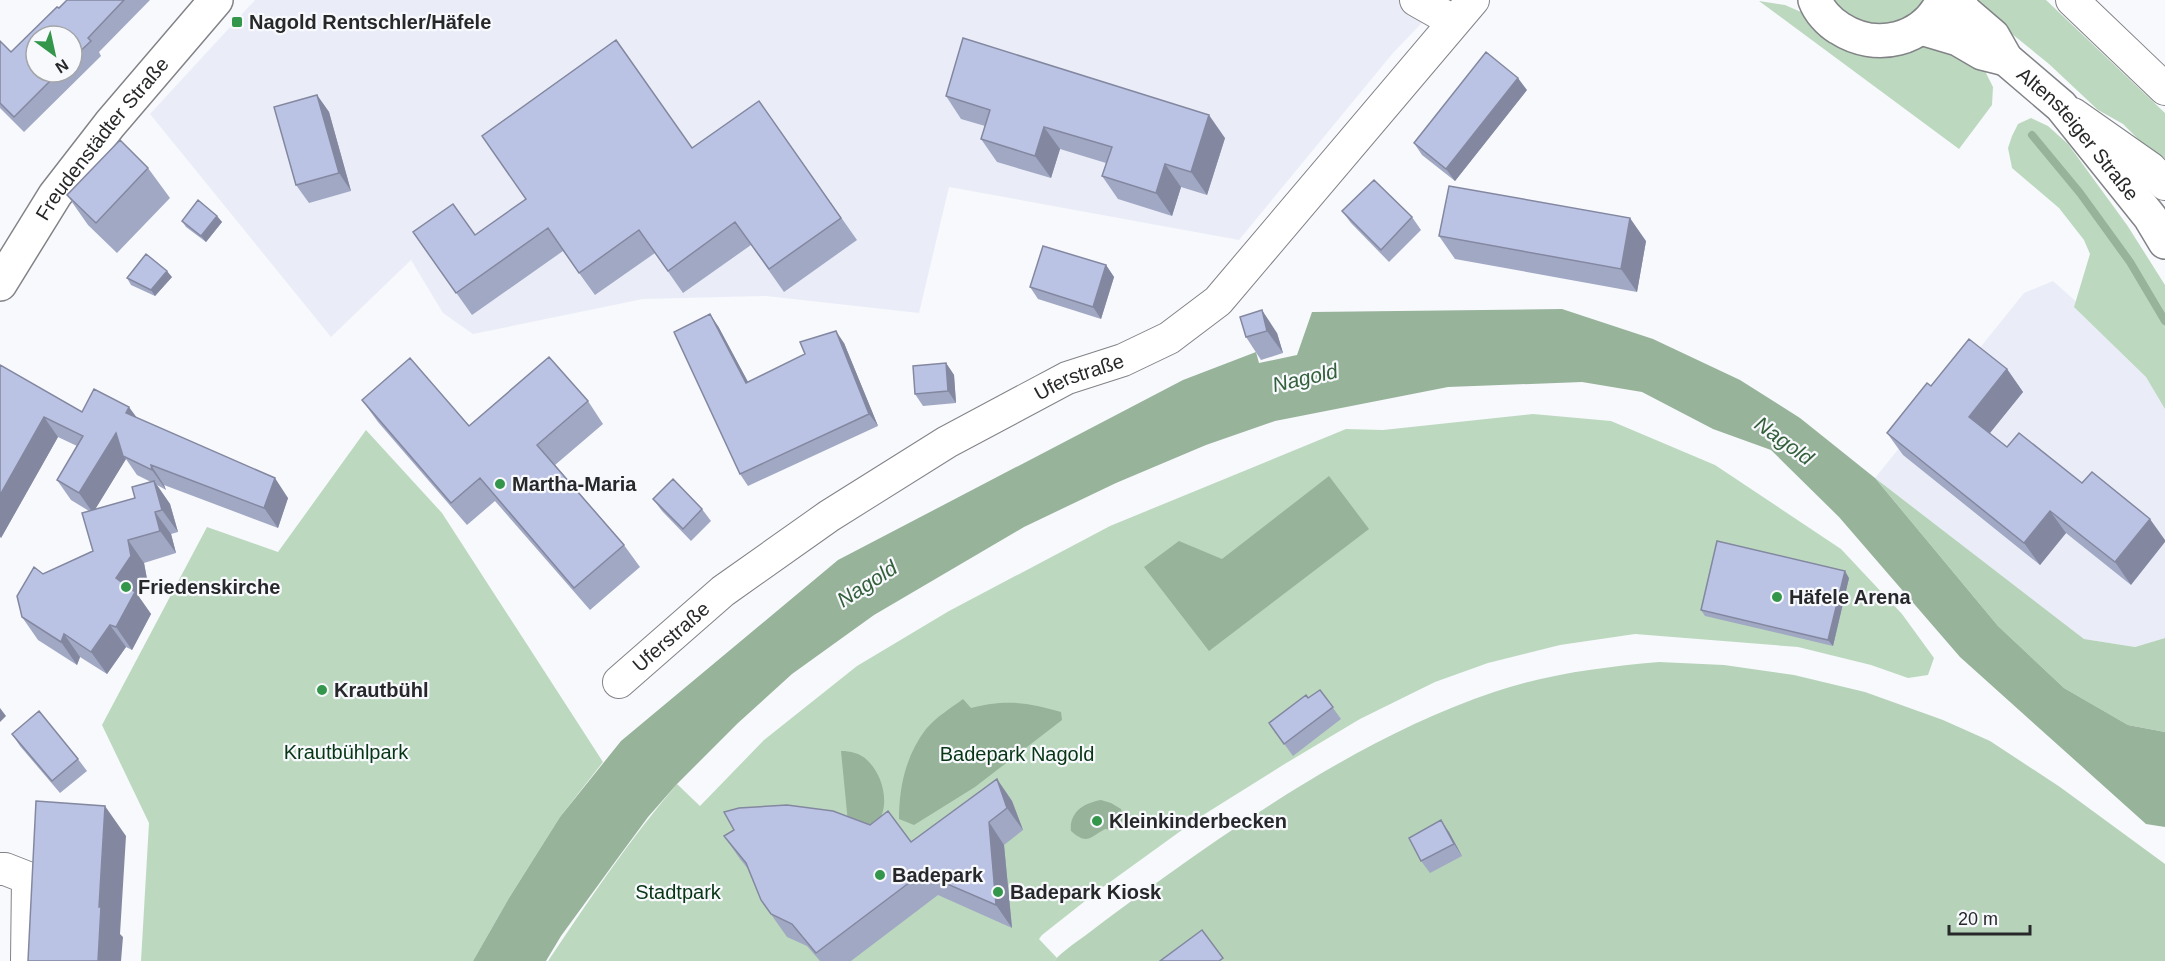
<svg xmlns="http://www.w3.org/2000/svg" width="2165" height="961" viewBox="0 0 2165 961" font-family="Helvetica,sans-serif">
  <style>
    .built { fill: #eaedf8 }
    .green { fill: #bcd9bf }
    .forest { fill: #b6d3b9 }
    .water { fill: #97b39a }
    .lines { fill: none; stroke-linecap: round; stroke-linejoin: round }
    .stream { stroke: #97b39a; stroke-width: 8 }
    .minor-casing { stroke: #828387; stroke-width: 34 }
    .tertiary-casing { stroke: #828387; stroke-width: 36 }
    .secondary-casing { stroke: #828387; stroke-width: 36 }
    .minor { stroke: #fff; stroke-width: 32 }
    .tertiary { stroke: #fff; stroke-width: 33 }
    .secondary { stroke: #fff; stroke-width: 33 }
    .wall { fill: #a1a8c4; fill-rule: evenodd }
    .shaded-wall { fill: #8388a0 }
    .building { fill: #bbc3e4; stroke: #8388a0; stroke-width: 1.5 }
    .poi-dot { fill: #33964b; stroke: #f8f9fd; stroke-width: 2 }
    .labels { text-anchor: middle; stroke-width: 4.5; stroke-linejoin: round; paint-order: stroke }
    .poi-label { font-size: 20px; font-weight: bold; fill: #272829; stroke: #f8f9fd; text-anchor: start }
    .street-label { font-size: 20px; fill: #272829; stroke: #f8f9fd }
    .park-label { font-size: 20px; fill: #063614; stroke: #f8f9fd }
    .water-label { font-size: 21px; font-style: italic; fill: #34603b; stroke: #f8f9fd }
  </style>
  <rect width="100%" height="100%" fill="#f8f9fd"/>
  <path class="built" d="M 255,0 L 1444,0 L 1393,53 L 1239,240 L 949,187 L 919,313 L 766,296 L 643,299 L 473,334 L 443,313 L 411,260 L 331,337 L 150,114 Z
    M 2053,281 L 2152,369 L 2165,394 L 2165,638 L 2135,647 L 2084,639 L 1875,478 L 2024,293 Z"/>
  <path class="green" d="M 1831,0 L 1926,0 L 1910,17 L 1889,25 L 1867,25 L 1847,17 Z
    M 1970,0 L 2046,0 L 2165,113 L 2165,166 L 2123,124 L 2098,110 L 2049,64 Z
    M 1759,1 L 1785,5 L 1808,15 L 1931,44 L 1982,65 L 1993,87 L 1992,105 L 1959,149 Z
    M 2031,118 L 2048,126 L 2068,144 L 2127,225 L 2165,285 L 2165,409 L 2146,377 L 2074,307 L 2090,254 L 2084,240 L 2059,208 L 2012,168 L 2008,148 L 2012,136 L 2018,124 Z
    M 1533,414 L 1611,421 L 1715,465 L 1841,549 L 1902,614 L 1934,658 L 1928,675 L 1908,678 L 1871,665 L 1798,647 L 1635,634 L 1560,645 L 1488,663 L 1435,682 L 1360,719 L 1283,765 L 1200,817 L 1099,890 L 1042,935 L 1039,939 L 1057,958 L 1054,961 L 548,961 C 589,900 629,840 677,784 L 700,806 L 764,740 L 857,666 L 949,611 L 1110,526 L 1346,429 L 1383,430 Z
    M 366,430 L 442,513 L 603,762 L 560,817 L 509,898 L 473,961 L 141,961 L 149,823 L 102,725 L 207,527 L 278,552 Z"/>
  <path class="forest" d="M 1875,478 L 2084,639 L 2135,647 L 2165,638 L 2165,732 L 2128,725 L 2064,688 L 1998,626 Z
    M 1659,662 L 1724,665 L 1794,675 L 1865,692 L 1943,720 L 1990,741 L 2060,787 L 2165,864 L 2165,961 L 1054,961 C 1063,951 1075,943 1086,935 C 1112,915 1139,895 1166,876 C 1265,805 1378,731 1494,692 C 1547,674 1603,667 1659,662 Z"/>
  <path class="water" d="M 1562,309 L 1653,339 L 1740,380 L 1800,418 L 1875,478 L 1998,626 L 2064,688 L 2128,725 L 2165,732 L 2165,827 L 2146,824 L 1960,657 L 1839,517 L 1771,450 L 1713,429 L 1642,392 L 1582,382 L 1448,387 L 1275,421 L 1206,445 L 1116,483 L 1024,527 L 874,615 L 792,674 L 738,723 L 677,784 L 648,817 L 620,855 L 561,936 L 546,961 L 473,961 L 509,898 L 560,817 L 621,741 L 838,560 L 1183,380 L 1256,352 L 1259,363 L 1297,355 L 1312,312 Z
    M 1329,476 L 1369,529 L 1209,651 L 1144,567 L 1179,541 L 1222,559 Z
    M 963,699 L 971,708 C 1005,699 1027,702 1061,712 L 1062,720 L 975,787 L 914,825 L 899,819 C 899,787 906,755 926,729 C 936,717 951,708 963,699 Z
    M 841,751 C 850,751 860,753 867,760 C 884,775 893,812 872,828 C 867,832 856,832 849,833 Z
    M 1101,800 L 1111,803 L 1121,809 C 1124,820 1124,824 1113,830 L 1105,829 C 1089,838 1087,845 1071,831 C 1069,812 1084,803 1101,800 Z"/>
  <g class="lines">
    <path class="stream" d="M 2032,135 L 2080,193 L 2130,262 L 2165,321"/>
    <defs>
      <g id="minor">
        <path d="M 1416,0 L 1453,21"/>
        <path d="M 2072,0 L 2165,89"/>
        <path d="M 2073,114 L 2150,168 L 2165,184"/>
        <path id="s1" d="M 619,682 L 723,591 L 829,516 L 947,442 L 1067,378 L 1123,360 L 1169,338 L 1218,301 L 1473,0"/>
        <path d="M 0,869 L 5,869 L 28,878 L 27,961"/>
      </g>
      <g id="tertiary">
        <path id="s2" d="M 0,284 L 55,195 L 110,124 L 216,0"/>
      </g>
      <g id="secondary">
        <path d="M 1815,0 C 1819,11 1829,22 1839,28 C 1876,52 1924,41 1943,0"/>
        <path id="s3" d="M 1957,0 L 1965,12 L 1993,36 L 2006,59 L 2061,106 L 2150,217 L 2165,242"/>
        <path d="M 1921,28 L 1958,39 L 1982,53 L 2006,59"/>
      </g>
    </defs>
    <use href="#minor" class="minor-casing"/>
    <use href="#tertiary" class="tertiary-casing"/>
    <use href="#secondary" class="secondary-casing"/>
    <use href="#minor" class="minor"/>
    <use href="#tertiary" class="tertiary"/>
    <use href="#secondary" class="secondary"/>
  </g>
  <path class="wall" d="M 67,0 L 150,0 L 99,52 L 101,56 L 24,132 L 0,108 L 0,41 L 11,52 ZM 72,36 L 72,72 L 36,72 Z
    M 1527,90 L 1455,181 L 1422,155 L 1414,143 Z
    M 317,95 L 329,112 L 351,191 L 309,203 L 296,185 Z
    M 946,96 L 1225,138 L 1207,195 L 1181,187 L 1172,216 L 1118,199 L 1102,176 L 1106,163 L 1060,149 L 1051,178 L 997,162 L 981,139 L 985,126 L 961,119 Z
    M 759,101 L 857,240 L 784,292 L 751,245 L 683,293 L 655,253 L 595,295 L 563,251 L 472,315 L 413,232 L 475,235 L 526,199 L 692,148 Z
    M 148,168 L 170,198 L 117,253 L 88,225 L 67,195 Z
    M 1342,211 L 1412,217 L 1421,230 L 1389,262 L 1351,223 Z
    M 217,216 L 222,222 L 206,242 L 186,227 L 182,221 Z
    M 1439,236 L 1646,241 L 1637,292 L 1455,259 Z
    M 1106,265 L 1114,277 L 1101,319 L 1038,299 L 1030,287 Z
    M 172,277 L 155,296 L 131,285 L 127,278 Z
    M 1240,317 L 1277,333 L 1283,353 L 1261,360 L 1246,337 Z
    M 718,326 L 748,382 L 844,343 L 878,426 L 748,486 L 740,474 Z
    M 946,363 L 954,375 L 956,403 L 923,406 L 915,394 Z
    M 0,365 L 82,412 L 137,418 L 288,498 L 278,528 L 164,485 L 166,490 L 157,485 L 170,504 L 178,532 L 171,534 L 176,553 L 144,563 L 147,579 L 137,594 L 151,614 L 132,650 L 126,647 L 107,674 L 80,657 L 77,665 L 38,640 L 22,617 L 43,574 L 93,551 L 89,511 L 71,500 L 57,480 L 77,446 L 58,437 L 1,538 L 0,537 ZM 126,459 L 137,475 L 151,482 L 135,498 L 95,509 Z
    M 2007,369 L 2023,392 L 1990,433 L 2007,447 L 2082,483 L 2131,585 L 2066,533 L 2040,565 L 1903,455 L 1887,433 L 1931,386 Z
    M 362,400 L 469,426 L 588,401 L 603,424 L 555,465 L 624,545 L 640,567 L 590,610 L 495,501 L 467,525 L 378,422 Z
    M 653,499 L 702,509 L 711,521 L 691,541 L 662,511 Z
    M 1849,578 L 1833,646 L 1705,616 L 1701,610 Z
    M 1320,690 L 1341,719 L 1293,756 L 1269,723 L 1308,698 Z
    M 12,734 L 78,759 L 87,771 L 60,793 L 20,746 Z
    M 997,779 L 1012,801 L 1023,830 L 1004,845 L 1012,928 L 938,895 L 851,961 L 820,961 L 807,946 L 787,937 L 761,900 L 749,870 L 740,859 L 724,836 L 911,842 Z
    M 1449,832 L 1462,856 L 1430,873 L 1421,861 Z"/>
  <path class="shaded-wall" d="M 1518,78 L 1527,90 L 1455,181 L 1446,169 Z
    M 317,95 L 329,112 L 351,191 L 339,173 Z
    M 1209,115 L 1225,138 L 1207,195 L 1191,172 Z
    M 1044,127 L 1060,149 L 1051,178 L 1035,156 Z
    M 1165,164 L 1181,187 L 1172,216 L 1156,193 Z
    M 217,216 L 222,222 L 206,242 L 201,236 Z
    M 1630,218 L 1646,241 L 1637,292 L 1621,269 Z
    M 1106,265 L 1114,277 L 1101,319 L 1093,307 Z
    M 167,271 L 172,277 L 155,296 L 151,290 Z
    M 1262,310 L 1277,333 L 1283,353 L 1267,331 Z
    M 710,314 L 718,326 L 755,395 L 746,383 Z
    M 836,331 L 844,343 L 878,426 L 869,414 Z
    M 946,363 L 954,375 L 956,403 L 948,391 Z
    M 2007,369 L 2023,392 L 1985,439 L 1969,417 Z
    M 129,407 L 143,426 L 126,413 Z
    M 44,417 L 58,437 L 1,538 L 0,536 L 0,495 Z
    M 116,433 L 123,456 L 126,459 L 93,513 L 79,493 Z
    M 151,465 L 164,485 L 166,490 L 152,470 Z
    M 275,478 L 288,498 L 278,528 L 264,508 Z
    M 154,481 L 170,504 L 178,532 L 162,510 Z
    M 2050,511 L 2066,533 L 2040,565 L 2024,543 Z
    M 155,512 L 171,534 L 176,553 L 160,531 Z
    M 2150,519 L 2165,540 L 2165,542 L 2131,585 L 2115,562 Z
    M 128,540 L 144,563 L 147,579 L 137,594 L 151,614 L 132,650 L 116,627 L 116,578 Z
    M 1845,571 L 1849,578 L 1833,646 L 1828,640 Z
    M 110,625 L 126,647 L 107,674 L 91,652 Z
    M 64,634 L 80,657 L 77,665 L 61,642 Z
    M 0,708 L 6,716 L 0,722 Z
    M 997,779 L 1012,801 L 1023,830 L 1007,808 Z
    M 105,806 L 126,836 L 120,934 L 123,937 L 121,961 L 98,961 L 99,907 Z
    M 1441,820 L 1449,832 L 1462,856 L 1454,844 Z
    M 989,822 L 1004,845 L 1012,928 L 996,905 Z"/>
  <path class="building" d="M 67,0 L 124,0 L 88,38 L 91,41 L 72,59 L 72,36 L 36,36 L 36,72 L 59,72 L 14,117 L 0,103 L 0,41 L 11,52 L 57,7 L 59,8 Z
    M 963,38 L 1209,115 L 1191,172 L 1165,164 L 1156,193 L 1102,176 L 1112,147 L 1044,127 L 1035,156 L 981,139 L 990,110 L 946,96 Z
    M 616,40 L 692,148 L 759,101 L 841,218 L 769,269 L 735,222 L 668,271 L 639,230 L 579,273 L 548,228 L 456,293 L 413,232 L 453,204 L 475,235 L 526,199 L 482,136 Z
    M 1486,52 L 1518,78 L 1446,169 L 1414,143 Z
    M 317,95 L 339,173 L 296,185 L 274,107 Z
    M 120,140 L 148,168 L 96,223 L 67,195 Z
    M 1374,180 L 1412,217 L 1381,250 L 1342,211 Z
    M 1449,186 L 1630,218 L 1621,269 L 1439,236 Z
    M 198,200 L 217,216 L 201,236 L 182,221 Z
    M 1043,246 L 1106,265 L 1093,307 L 1030,287 Z
    M 146,254 L 167,271 L 151,290 L 127,278 Z
    M 1262,310 L 1267,331 L 1246,337 L 1240,317 Z
    M 710,314 L 746,383 L 805,354 L 800,342 L 836,331 L 869,414 L 740,474 L 674,332 Z
    M 1969,339 L 2007,369 L 1969,417 L 2007,447 L 2019,433 L 2082,483 L 2092,472 L 2150,519 L 2115,562 L 2050,511 L 2024,543 L 1887,433 L 1927,383 L 1931,386 Z
    M 549,357 L 588,401 L 537,445 L 624,545 L 574,588 L 480,478 L 451,503 L 362,400 L 410,358 L 469,426 Z
    M 946,363 L 948,391 L 915,394 L 913,366 Z
    M 0,365 L 82,412 L 94,389 L 129,407 L 126,413 L 275,478 L 264,508 L 151,465 L 152,470 L 123,456 L 116,433 L 79,493 L 57,480 L 83,436 L 44,417 L 0,495 Z
    M 673,479 L 702,509 L 683,529 L 653,499 Z
    M 154,481 L 162,510 L 155,512 L 160,531 L 128,540 L 131,556 L 116,578 L 135,592 L 116,627 L 110,625 L 91,652 L 64,634 L 61,642 L 22,617 L 17,596 L 34,567 L 43,574 L 93,551 L 82,513 L 135,498 L 132,487 Z
    M 1717,541 L 1845,571 L 1828,640 L 1701,610 Z
    M 1320,690 L 1333,707 L 1284,744 L 1269,723 L 1306,695 L 1308,698 Z
    M 39,711 L 78,759 L 52,781 L 12,734 Z
    M 997,779 L 1007,808 L 989,822 L 996,905 L 922,873 L 816,953 L 792,924 L 771,914 L 761,900 L 746,863 L 724,836 L 734,830 L 724,812 L 739,808 L 787,805 L 833,811 L 870,825 L 888,811 L 911,842 Z
    M 36,801 L 105,806 L 99,907 L 101,907 L 98,961 L 28,961 Z
    M 1441,820 L 1454,844 L 1421,861 L 1409,838 Z
    M 1202,930 L 1223,958 L 1219,961 L 1160,961 Z"/>
  <g class="poi-dot">
    <rect x="231" y="16" width="12" height="12" rx="3"/>
    <circle cx="500" cy="484" r="6"/>
    <circle cx="126" cy="587" r="6"/>
    <circle cx="1777" cy="597" r="6"/>
    <circle cx="322" cy="690" r="6"/>
    <circle cx="1097" cy="821" r="6"/>
    <circle cx="880" cy="875" r="6"/>
    <circle cx="998" cy="892" r="6"/>
  </g>
  <g class="labels">
    <g class="poi-label">
      <text x="249" y="29">Nagold Rentschler/Häfele</text>
      <text x="512" y="491">Martha-Maria</text>
      <text x="138" y="594">Friedenskirche</text>
      <text x="1789" y="604">Häfele Arena</text>
      <text x="334" y="697">Krautbühl</text>
      <text x="1109" y="828">Kleinkinderbecken</text>
      <text x="892" y="882">Badepark</text>
      <text x="1010" y="899">Badepark Kiosk</text>
    </g>
    <g class="street-label">
      <text dy="7" stroke="none"><textPath href="#s3" startOffset="182">Altensteiger Straße</textPath></text>
      <text dy="7" stroke="none"><textPath href="#s2" startOffset="178">Freudenstädter Straße</textPath></text>
      <text dy="7" stroke="none"><textPath href="#s1" startOffset="555">Uferstraße</textPath></text>
      <text dy="7" stroke="none"><textPath href="#s1" startOffset="69">Uferstraße</textPath></text>
    </g>
    <g class="park-label">
      <text x="346" y="759">Krautbühlpark</text>
      <text x="1017" y="761">Badepark Nagold</text>
      <text x="678" y="899">Stadtpark</text>
    </g>
    <g class="water-label">
      <text transform="translate(1305 378) rotate(-13)" y="7">Nagold</text>
      <text transform="translate(1784 441) rotate(36)" y="7">Nagold</text>
      <text transform="translate(867 584) rotate(-33)" y="7">Nagold</text>
    </g>
  </g>
  <g transform="translate(54 54) rotate(147)"><circle r="28" fill="#f8f9fd" stroke="#a4a5a8" stroke-width="1.5"/>
  <path d="M0-4.5L10 22L0 15L-10 22Z" fill="#33964b"/>
  <text y="-9" font-size="16" font-weight="bold" text-anchor="middle" fill="#272829">N</text>
  </g>
  <path d="M1949 925v9h81v-9" fill="none" stroke="#272829" stroke-width="3"/>
  <text x="1958" y="925" font-size="18" fill="#272829" stroke="#f8f9fd" stroke-width="4.5" paint-order="stroke">20 m</text>
</svg>
